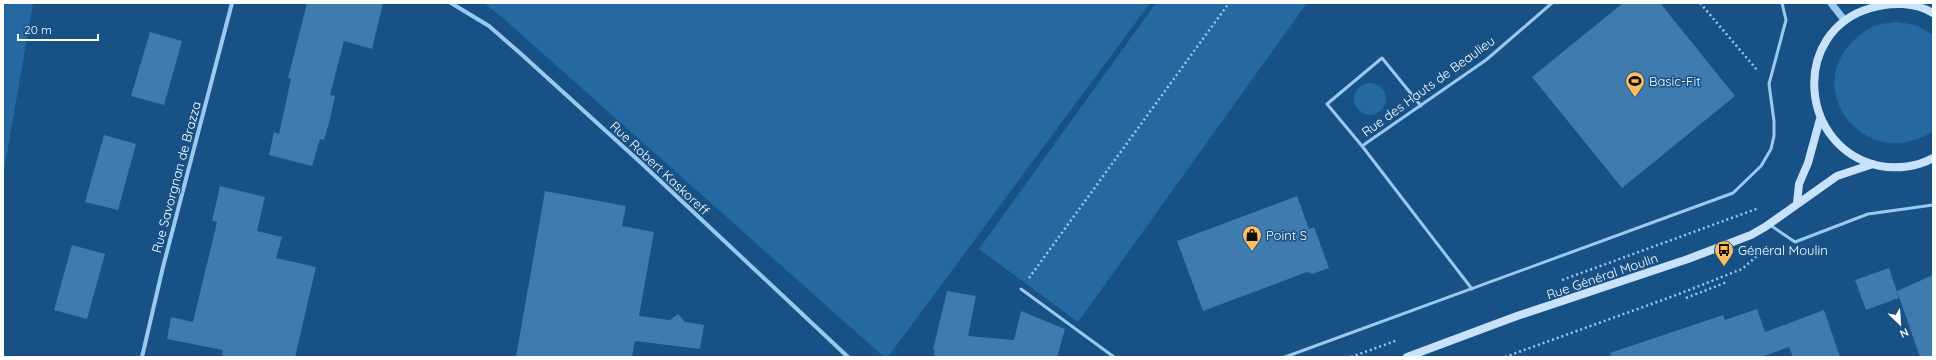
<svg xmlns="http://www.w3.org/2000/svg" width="1936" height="360" viewBox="0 0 1936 360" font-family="Quicksand,sans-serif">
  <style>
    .green { fill: #2569a2 }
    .building { fill: #3f7bae }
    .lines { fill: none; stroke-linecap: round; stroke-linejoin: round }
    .path { stroke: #9bc8ed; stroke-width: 2.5; stroke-dasharray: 2 3; stroke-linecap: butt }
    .service { stroke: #9bc8ed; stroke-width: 3 }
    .minor { stroke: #9bc8ed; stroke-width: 4 }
    .tertiary { stroke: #9bc8ed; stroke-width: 7 }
    .secondary { stroke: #c8e2f9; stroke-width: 8 }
    .labels { text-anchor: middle; stroke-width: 3; stroke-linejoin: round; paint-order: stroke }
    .poi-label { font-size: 13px; fill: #fff; stroke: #175185; text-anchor: start }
    .street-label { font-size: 13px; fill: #fff; stroke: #175185 }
  </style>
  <rect width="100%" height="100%" fill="#175185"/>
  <path class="green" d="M 3,3 L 33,3 L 3,177 Z
    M 484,3 L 1150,3 L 888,357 L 884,357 L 503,18 Z
    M 1156,3 L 1307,3 L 1078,322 L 979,249 Z
    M 1897,22 L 1916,25 L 1933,35 L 1933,131 C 1868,174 1801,93 1853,41 C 1860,34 1869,27 1878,25 C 1884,23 1891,23 1897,22 Z
    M1354 99a16 16 0 1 1 32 0a16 16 0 1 1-32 0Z"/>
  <path class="building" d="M 307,3 L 383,3 L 372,49 L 344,41 L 330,95 L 335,96 L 330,119 L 324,140 L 320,139 L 312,166 L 269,155 L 274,132 L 279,134 L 291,79 L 288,78 Z
    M 1623,3 L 1660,3 L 1735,96 L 1622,188 L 1532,77 Z
    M 150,32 L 182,41 L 164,105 L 131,96 Z
    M 104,135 L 136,144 L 118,210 L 85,202 Z
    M 220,186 L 265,197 L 257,231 L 282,237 L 276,258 L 316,267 L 295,357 L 222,357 L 223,350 L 167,339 L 171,317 L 193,322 L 217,222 L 212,221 Z
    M 545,191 L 626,206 L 622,226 L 654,232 L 639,316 L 670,320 L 678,314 L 685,322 L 704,325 L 700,349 L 635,341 L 632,357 L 516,357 Z
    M 1297,196 L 1309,229 L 1314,227 L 1329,268 L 1312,274 L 1307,272 L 1203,311 L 1177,241 Z
    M 72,245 L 105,254 L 87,319 L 54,310 Z
    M 1889,268 L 1899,298 L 1866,310 L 1855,280 Z
    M 1933,275 L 1933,357 L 1920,357 L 1897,291 Z
    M 947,291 L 976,296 L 968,336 L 1014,340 L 1021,311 L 1065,329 L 1057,357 L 934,357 L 935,350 L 933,350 Z
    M 1757,309 L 1765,332 L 1824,310 L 1840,357 L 1793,357 L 1789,347 L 1761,357 L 1611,357 L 1610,353 L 1723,315 L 1725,320 Z"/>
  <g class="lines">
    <path class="path" d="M 1700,3 L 1757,70
      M 1029,278 L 1229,3
      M 1562,280 L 1759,208
      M 1686,298 L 1727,282
      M 1351,357 L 1398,340
      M 1505,357 L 1679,294 L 1742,269 L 1764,250"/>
    <path class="service" d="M 1362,146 L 1327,104 L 1382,58 L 1421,106
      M 1770,225 L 1795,242 L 1868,214 L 1933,205
      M 1021,289 L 1114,357
      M 1472,289 L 1362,146 L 1486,60 L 1552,3
      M 1285,357 L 1733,193 L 1761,166 L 1771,149 L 1774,136 L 1774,121 L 1769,84 L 1786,20 L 1782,3"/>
    <path class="minor" d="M 451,3 L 489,26 L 520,53 L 639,161 L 848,357
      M 142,357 L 163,267 L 232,3"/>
    <path class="tertiary" d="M 1831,3 L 1845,21"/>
    <path class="secondary" d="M 1933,13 C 1915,2 1891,2 1871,8 C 1790,31 1798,149 1880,166 C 1897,169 1917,167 1933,158
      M 1797,203 L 1799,184 L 1808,163 L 1820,119
      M 1407,357 L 1517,316 L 1688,259 L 1751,235 L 1765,227 L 1837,176 L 1873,164"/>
  </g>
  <defs>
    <symbol id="stadium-pin" viewBox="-11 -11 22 30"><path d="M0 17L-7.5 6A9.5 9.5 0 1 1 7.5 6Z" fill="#ffbe57" stroke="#175185"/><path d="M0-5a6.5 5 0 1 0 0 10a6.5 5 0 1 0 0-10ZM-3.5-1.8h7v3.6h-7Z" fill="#111"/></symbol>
    <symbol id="shop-pin" viewBox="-11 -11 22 30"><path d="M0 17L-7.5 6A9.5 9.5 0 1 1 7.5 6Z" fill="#ffbe57" stroke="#175185"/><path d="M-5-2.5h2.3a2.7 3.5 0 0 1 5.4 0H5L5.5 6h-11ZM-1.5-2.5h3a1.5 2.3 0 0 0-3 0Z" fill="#111"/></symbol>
    <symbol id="bus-pin" viewBox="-11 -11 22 30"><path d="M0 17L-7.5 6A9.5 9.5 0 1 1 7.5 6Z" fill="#ffbe57" stroke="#175185"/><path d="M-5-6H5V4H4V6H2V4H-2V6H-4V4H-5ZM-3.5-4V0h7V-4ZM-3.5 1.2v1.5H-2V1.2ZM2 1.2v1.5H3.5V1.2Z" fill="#111"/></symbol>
  </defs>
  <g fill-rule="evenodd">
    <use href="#stadium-pin" x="1624" y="70" width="22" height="30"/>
    <use href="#shop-pin" x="1241" y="224" width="22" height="30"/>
    <use href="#bus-pin" x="1713" y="239" width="22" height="30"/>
  </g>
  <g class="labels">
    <g class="poi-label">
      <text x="1649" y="86">Basic-Fit</text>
      <text x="1266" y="240">Point S</text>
      <text x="1738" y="255">Général Moulin</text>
    </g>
    <g class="street-label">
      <text transform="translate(1428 86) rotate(-36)" y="5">Rue des Hauts de Beaulieu</text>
      <text transform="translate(660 168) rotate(43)" y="5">Rue Robert Kaskoreff</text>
      <text transform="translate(176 177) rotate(-75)" y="5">Rue Savorgnan de Brazza</text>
      <text transform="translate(1602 276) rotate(-19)" y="5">Rue Général Moulin</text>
    </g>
  </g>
  <rect width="1936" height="360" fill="none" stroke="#ffffff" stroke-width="8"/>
  <g transform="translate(1900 324) rotate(155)" stroke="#175185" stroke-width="3" paint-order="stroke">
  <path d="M0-3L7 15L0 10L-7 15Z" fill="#ffffff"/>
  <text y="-6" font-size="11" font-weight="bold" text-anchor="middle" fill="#ffffff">N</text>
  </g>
  <path d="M18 34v6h80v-6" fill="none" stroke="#ffffff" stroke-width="2"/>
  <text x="24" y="34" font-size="12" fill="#ffffff" stroke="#175185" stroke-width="3" paint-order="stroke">20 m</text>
</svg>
